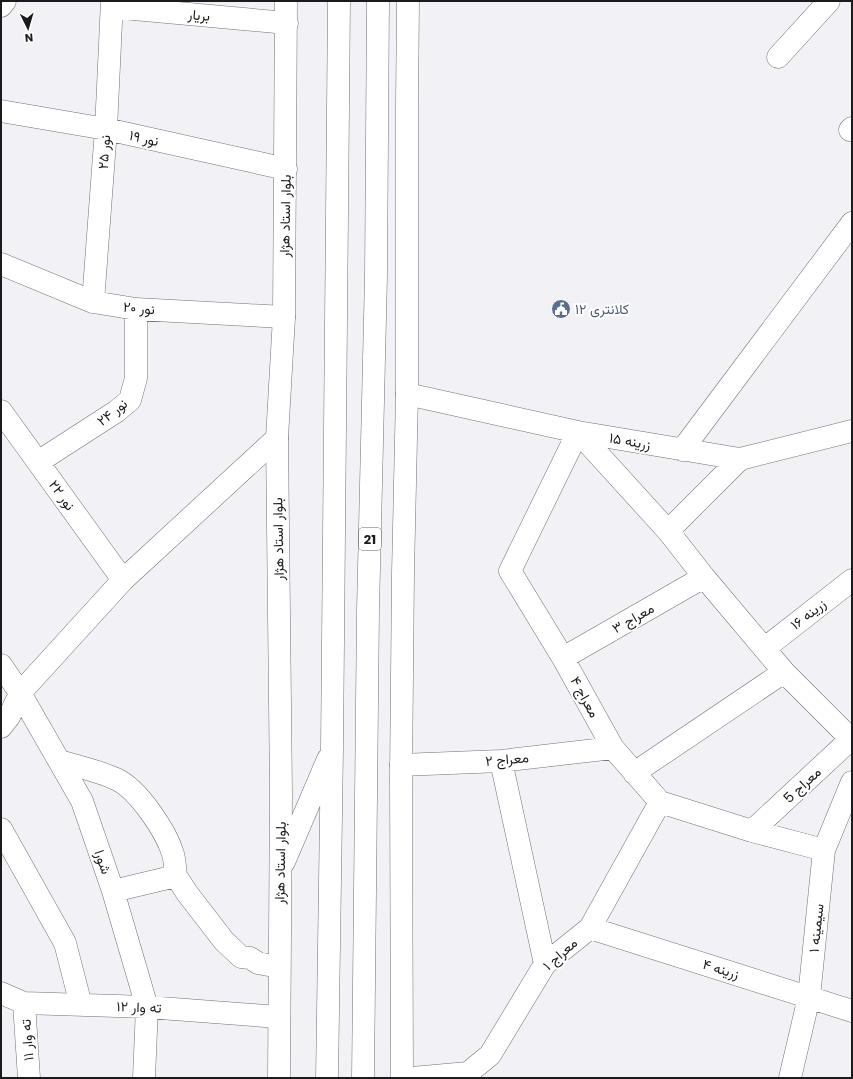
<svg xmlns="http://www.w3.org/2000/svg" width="853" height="1079" viewBox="0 0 853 1079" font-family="Poppins,Vazirmatn,sans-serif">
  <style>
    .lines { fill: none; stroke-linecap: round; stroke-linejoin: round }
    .minor-casing { stroke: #717175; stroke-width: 23 }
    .major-casing { stroke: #717175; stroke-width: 23 }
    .minor { stroke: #fff; stroke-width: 22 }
    .major { stroke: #fff; stroke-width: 22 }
    .labels { text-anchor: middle; stroke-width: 4; stroke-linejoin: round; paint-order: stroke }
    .shield { fill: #fff; stroke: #5f5f61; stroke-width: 1 }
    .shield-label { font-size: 13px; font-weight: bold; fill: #1b1b1d }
    .street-label { font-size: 14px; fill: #1b1b1d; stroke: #fff }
    .service-label { font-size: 14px; fill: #4e5e75; stroke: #fff; text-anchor: start }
  </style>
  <rect width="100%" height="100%" fill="#f2f2f6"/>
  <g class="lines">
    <defs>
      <path id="minor" d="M 1,6 L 5,1
        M 112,7 L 287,23
        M 778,57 L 829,1
        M 1,111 L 106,129 L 286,169
        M 850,130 L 852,128
        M 1,264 L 93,302 L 136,309 L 284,317
        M 93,302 L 106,129 L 112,1
        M 407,394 L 578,432 L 740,459 L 852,431
        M 1,411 L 123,580
        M 682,450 L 852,223
        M 38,462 L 117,411 L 130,400 L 136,378 L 136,309
        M 668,531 L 740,459
        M 765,648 L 852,580
        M 563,658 L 704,577
        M 1,665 L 20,693 L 82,801 L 113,891 L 147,1007 L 144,1078
        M 1,727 L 9,717 L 20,693 L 123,580 L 277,438
        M 60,761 C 78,767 99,771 116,779 C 138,789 166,831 173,854 C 175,861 175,869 176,876
        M 501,761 L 545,964
        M 401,765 L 501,761 L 613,748
        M 634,773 L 784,672
        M 1,829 L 65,943 L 81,1005
        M 752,831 L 851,739
        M 824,850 L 752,831 L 660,802 L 613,748 L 563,658 L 510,571 L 578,432 L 668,531 L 704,577 L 784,672 L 852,740
        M 113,891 L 176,876 L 187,893 L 224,941 L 241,957 L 250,958 L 258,963 L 279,967
        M 590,928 L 852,1011
        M 1,993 L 24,1003 L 147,1007 L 279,1017
        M 24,1003 L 29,1078
        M 412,1078 L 468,1073 L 490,1055 L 545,964 L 590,928 L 660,802
        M 790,1078 L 809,997 L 824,850 L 852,782"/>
      <path id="major" d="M 284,862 L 328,759
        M 279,1078 L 281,792 L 277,438 L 284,317 L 286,1
        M 327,1078 L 332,749 L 339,1
        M 363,1078 L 368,610 L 376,276 L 378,1
        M 402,1078 L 401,778 L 403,573 L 407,394 L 407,106 L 408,1"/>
    </defs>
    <use href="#minor" class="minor-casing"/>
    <use href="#major" class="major-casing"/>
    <use href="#minor" class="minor"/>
    <use href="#major" class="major"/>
  </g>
  <defs>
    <symbol id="civic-disc" viewBox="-11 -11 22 22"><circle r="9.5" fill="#5c6f8a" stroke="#fff"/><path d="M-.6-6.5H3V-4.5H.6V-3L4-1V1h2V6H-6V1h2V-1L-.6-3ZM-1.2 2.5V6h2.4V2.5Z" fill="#fff"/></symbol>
  </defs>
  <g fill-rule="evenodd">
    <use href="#civic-disc" x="550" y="298" width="22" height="22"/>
  </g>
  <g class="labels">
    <rect class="shield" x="359" y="528" width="22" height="22" rx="3"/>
    <g class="shield-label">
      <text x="370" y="544">21</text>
    </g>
    <g class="street-label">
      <text transform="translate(199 15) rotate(5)" y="5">بریار</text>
      <text transform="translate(144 138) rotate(13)" y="5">نور ۱۹</text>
      <text transform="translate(104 152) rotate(-86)" y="5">نور ۲۵</text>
      <text transform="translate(285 216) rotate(-89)" y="5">بلوار استاد هژار</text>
      <text transform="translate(139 308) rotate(5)" y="5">نور ۲۰</text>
      <text transform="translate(112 412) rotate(-38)" y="5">نور ۲۴</text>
      <text transform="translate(630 441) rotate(10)" y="5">زرینه ۱۵</text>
      <text transform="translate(62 495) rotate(54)" y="5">نور ۲۲</text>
      <text transform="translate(278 539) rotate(-91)" y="5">بلوار استاد هژار</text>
      <text transform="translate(808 614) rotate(-38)" y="5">زرینه ۱۶</text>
      <text transform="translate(633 618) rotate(-30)" y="5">معراج ۳</text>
      <text transform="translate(585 697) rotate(61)" y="5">معراج ۴</text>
      <text transform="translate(507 759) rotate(-5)" y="5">معراج ۲</text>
      <text transform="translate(802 785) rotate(-43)" y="5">معراج 5</text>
      <text transform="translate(103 862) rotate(71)" y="5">شورا</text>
      <text transform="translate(280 863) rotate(-89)" y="5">بلوار استاد هژار</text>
      <text transform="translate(816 928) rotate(-84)" y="5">سیمینه ۱</text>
      <text transform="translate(560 954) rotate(-42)" y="5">معراج ۱</text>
      <text transform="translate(721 969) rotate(17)" y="5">زرینه ۴</text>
      <text transform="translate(139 1007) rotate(2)" y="5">ته وار ۱۲</text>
      <text transform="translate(27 1040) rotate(-94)" y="5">ته وار ۱۱</text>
    </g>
    <g class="service-label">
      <text x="575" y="314">کلانتری ۱۲</text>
    </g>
  </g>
  <rect width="853" height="1079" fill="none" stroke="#1b1b1d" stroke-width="4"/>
  <g transform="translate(28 28) rotate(175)" stroke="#ffffff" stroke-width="3" paint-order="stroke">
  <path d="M0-3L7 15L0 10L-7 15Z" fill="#1b1b1d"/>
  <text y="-6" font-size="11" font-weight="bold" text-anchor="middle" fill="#1b1b1d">N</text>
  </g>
</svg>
